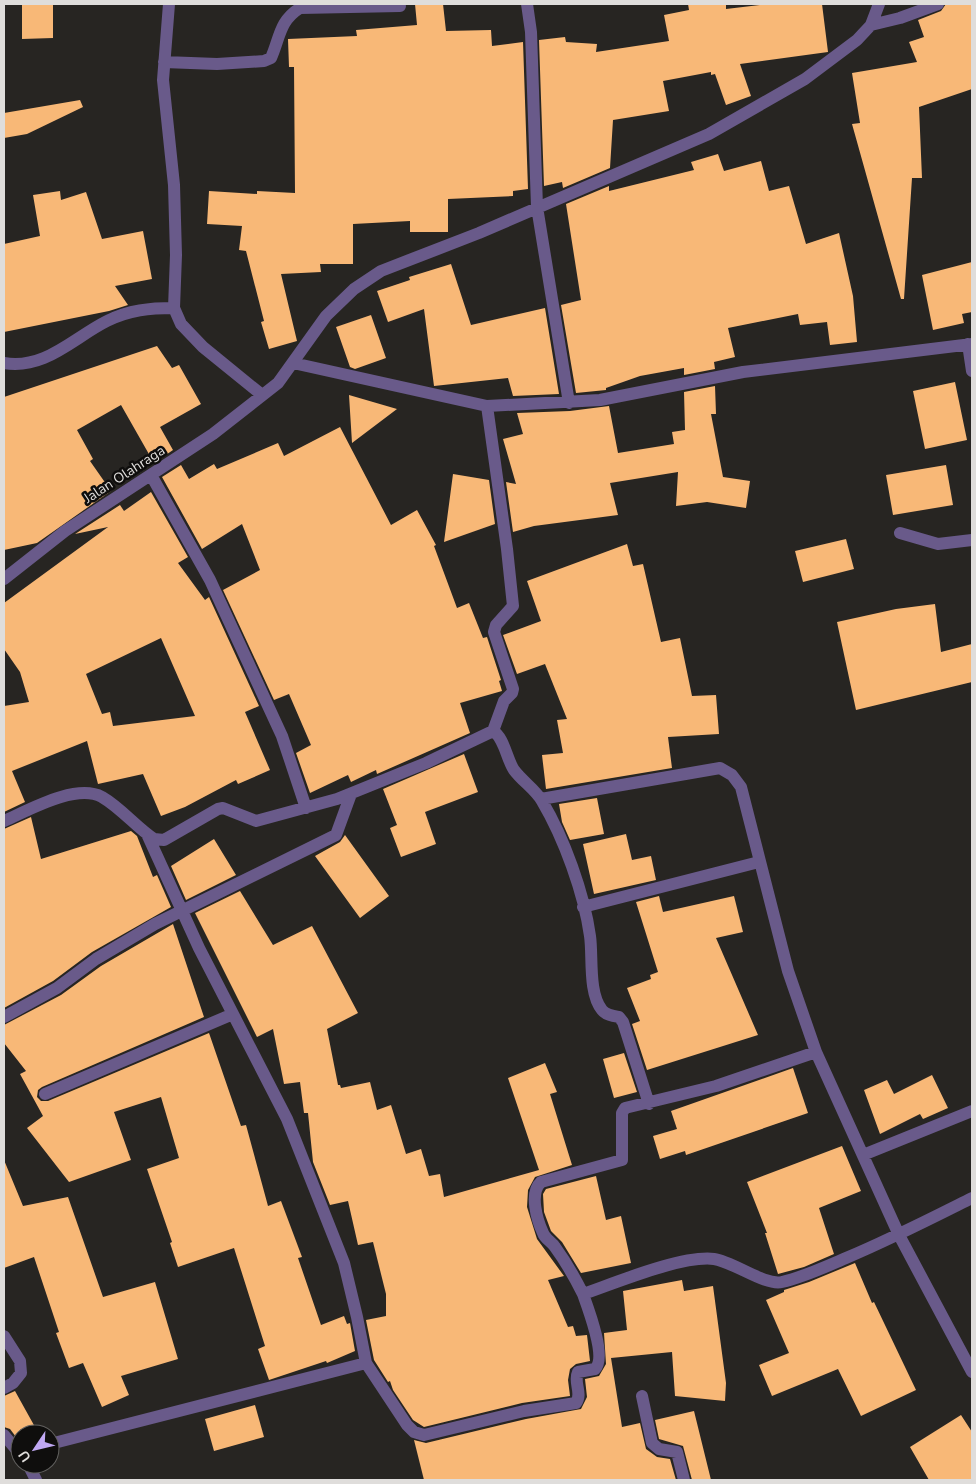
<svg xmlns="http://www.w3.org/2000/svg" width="976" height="1484" viewBox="0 0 976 1484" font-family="'Nunito Sans',sans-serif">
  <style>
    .building { fill: #f8b877; fill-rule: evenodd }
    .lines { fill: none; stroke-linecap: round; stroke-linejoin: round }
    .minor { stroke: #695a8a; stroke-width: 12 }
    .labels { text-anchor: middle; stroke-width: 5; stroke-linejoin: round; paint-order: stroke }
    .street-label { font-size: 14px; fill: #dfdddb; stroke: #0f0e0d }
  </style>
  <rect width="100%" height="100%" fill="#272522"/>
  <path class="building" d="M 22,4 L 53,4 L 53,38 L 22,39 Z
    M 415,4 L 443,4 L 446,31 L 491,30 L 492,46 L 523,42 L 528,189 L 513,191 L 513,196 L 448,199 L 448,232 L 410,232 L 410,221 L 353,224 L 353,264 L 320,264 L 321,272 L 281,274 L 297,341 L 269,349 L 261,322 L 264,321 L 246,251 L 239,250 L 242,226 L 207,224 L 209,191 L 257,194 L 257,191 L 295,193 L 294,67 L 289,67 L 288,39 L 357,36 L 356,30 L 417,25 Z
    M 688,4 L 726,4 L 726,9 L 768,4 L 822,4 L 828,52 L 740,64 L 751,96 L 726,105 L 715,74 L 711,75 L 711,72 L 663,81 L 669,111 L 613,120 L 610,168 L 563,188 L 562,182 L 544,186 L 539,40 L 565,37 L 566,42 L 597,44 L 596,52 L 669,41 L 664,15 L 689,10 Z
    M 946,4 L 972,4 L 972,89 L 919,107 L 922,178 L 912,178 L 904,299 L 901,299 L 852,124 L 860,123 L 852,73 L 917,62 L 909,42 L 924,37 L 918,20 L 941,11 Z
    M 80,100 L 83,107 L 27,134 L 4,138 L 4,113 Z
    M 718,154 L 724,171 L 761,161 L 769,191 L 789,186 L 806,244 L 839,233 L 853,296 L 857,342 L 830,345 L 827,322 L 800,325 L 798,314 L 728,328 L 735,357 L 714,362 L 715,369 L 684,375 L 684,368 L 640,376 L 606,388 L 606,390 L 576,393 L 561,305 L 581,300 L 566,204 L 609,186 L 609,191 L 694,170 L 691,162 Z
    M 60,191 L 61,200 L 86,192 L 102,239 L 143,231 L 152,279 L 115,286 L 128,305 L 109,311 L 4,332 L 4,244 L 40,236 L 33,195 Z
    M 972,262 L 972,312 L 962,314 L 964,323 L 933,330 L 922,275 Z
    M 451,264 L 471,325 L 545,308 L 559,394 L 513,396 L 508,378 L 434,386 L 424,309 L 388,322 L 377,291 L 410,280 L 409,277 Z
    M 371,315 L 386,358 L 355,369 L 350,367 L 336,327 Z
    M 157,346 L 172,368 L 179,365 L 201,404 L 160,427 L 173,450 L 154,463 L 121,405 L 77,430 L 93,459 L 90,461 L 111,491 L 37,543 L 4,550 L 4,397 Z
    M 955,382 L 967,440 L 925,449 L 913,391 Z
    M 715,386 L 716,414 L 711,414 L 723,477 L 750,481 L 746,508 L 707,502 L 676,506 L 678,472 L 610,483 L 618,515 L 534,526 L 513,532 L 506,482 L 516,484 L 503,439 L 523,434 L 517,413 L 570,411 L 609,406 L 618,453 L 674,444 L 672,432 L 685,430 L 684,392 Z
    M 349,395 L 397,409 L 352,443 Z
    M 340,427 L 391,525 L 417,510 L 436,545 L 434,546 L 457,608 L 469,603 L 483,638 L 487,637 L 501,680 L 499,681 L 502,691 L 460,703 L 470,733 L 377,774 L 376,770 L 351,782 L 348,775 L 310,793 L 296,753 L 311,745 L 289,694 L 274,700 L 223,590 L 260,570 L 242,524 L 202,549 L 162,477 L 181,465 L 189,479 L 214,464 L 217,469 L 278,443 L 284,456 Z
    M 946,465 L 953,505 L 893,515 L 886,475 Z
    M 453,474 L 489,480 L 495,524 L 444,542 Z
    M 151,492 L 188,557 L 178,563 L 205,600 L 209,597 L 259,706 L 245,712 L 270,770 L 238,784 L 236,780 L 185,807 L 161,816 L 143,774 L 98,784 L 87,741 L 12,771 L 25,802 L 4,812 L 4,706 L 29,702 L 20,672 L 4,649 L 4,603 L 108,527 L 75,534 L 120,505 L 124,511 ZM 161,638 L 195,716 L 113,726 L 110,712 L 102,714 L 86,674 Z
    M 846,539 L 854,569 L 803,582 L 795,551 Z
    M 627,544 L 633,566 L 643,564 L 661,642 L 680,638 L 692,696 L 716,695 L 719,734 L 668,737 L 672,768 L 546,789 L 542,755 L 563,753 L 557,720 L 567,719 L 545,664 L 517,674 L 503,635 L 541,621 L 527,581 Z
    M 935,604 L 941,652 L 972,644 L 972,682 L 856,710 L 837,622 L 896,609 Z
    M 464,754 L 478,792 L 425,812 L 436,844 L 401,857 L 390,828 L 397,825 L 383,789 Z
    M 597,798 L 604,834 L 570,840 L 562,822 L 559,804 Z
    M 31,817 L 41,859 L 131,831 L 137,836 L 153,877 L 157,875 L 171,907 L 92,952 L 53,981 L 4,1008 L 4,829 Z
    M 626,834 L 632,860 L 651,856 L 656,880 L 594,894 L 583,844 Z
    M 345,835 L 389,896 L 360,918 L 315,856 L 340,842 Z
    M 214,839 L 236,875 L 186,900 L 171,866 Z
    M 240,891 L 273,945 L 312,926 L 358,1013 L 327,1029 L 338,1085 L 340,1085 L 341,1088 L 370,1082 L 377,1110 L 391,1105 L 406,1154 L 421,1149 L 429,1176 L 440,1174 L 444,1197 L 539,1170 L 508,1078 L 545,1063 L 557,1092 L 550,1094 L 572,1165 L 535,1177 L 528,1190 L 527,1207 L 537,1239 L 564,1276 L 548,1280 L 568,1327 L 573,1326 L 576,1336 L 587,1335 L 590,1361 L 576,1364 L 570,1369 L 568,1380 L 570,1396 L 522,1403 L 424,1427 L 413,1420 L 393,1390 L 390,1381 L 388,1382 L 374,1360 L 366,1320 L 386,1316 L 386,1294 L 373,1242 L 358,1245 L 348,1201 L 330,1205 L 313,1162 L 308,1113 L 304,1113 L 300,1082 L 284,1084 L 273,1029 L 257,1037 L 195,913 Z
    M 659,896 L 663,912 L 734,896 L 743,932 L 716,938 L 758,1035 L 647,1070 L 632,1024 L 640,1021 L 627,988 L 651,979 L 650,975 L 658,972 L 636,902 Z
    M 173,924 L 204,1017 L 42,1087 L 38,1090 L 37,1097 L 41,1101 L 48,1101 L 209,1033 L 241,1126 L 246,1125 L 268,1206 L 281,1201 L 302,1257 L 298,1258 L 321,1325 L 344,1316 L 347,1324 L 350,1323 L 355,1351 L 327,1363 L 326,1361 L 269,1380 L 258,1349 L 265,1346 L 234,1248 L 178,1267 L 170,1243 L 172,1242 L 147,1169 L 179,1158 L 161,1097 L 114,1112 L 131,1160 L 69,1182 L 27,1128 L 43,1116 L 20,1074 L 26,1071 L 4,1043 L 4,1025 L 61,995 L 101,966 Z
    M 624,1053 L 637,1092 L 614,1098 L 603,1059 Z
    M 793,1068 L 808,1113 L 686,1155 L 685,1151 L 660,1159 L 653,1136 L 677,1129 L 671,1111 Z
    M 932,1075 L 948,1108 L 923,1119 L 920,1114 L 880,1134 L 864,1090 L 887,1080 L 894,1094 Z
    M 842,1146 L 861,1191 L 819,1208 L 834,1254 L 804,1267 L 778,1274 L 765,1233 L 767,1233 L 747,1182 Z
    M 4,1160 L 23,1206 L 68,1197 L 103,1297 L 155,1282 L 178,1359 L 121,1376 L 129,1395 L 102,1407 L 83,1363 L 69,1368 L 56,1333 L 59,1332 L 34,1257 L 4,1268 Z
    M 596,1176 L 606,1220 L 621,1216 L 631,1263 L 581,1273 L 562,1242 L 551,1231 L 544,1212 L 543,1194 L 546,1189 Z
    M 855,1263 L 872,1303 L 874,1302 L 916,1390 L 861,1416 L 838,1369 L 772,1396 L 759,1365 L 789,1353 L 766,1300 L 784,1292 L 784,1290 L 809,1282 Z
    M 682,1280 L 684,1291 L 713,1286 L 726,1383 L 725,1401 L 675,1396 L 672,1352 L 611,1358 L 622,1427 L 640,1423 L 646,1449 L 657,1457 L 670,1459 L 676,1480 L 424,1480 L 414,1440 L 426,1443 L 526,1419 L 581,1409 L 587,1397 L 585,1379 L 599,1376 L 606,1364 L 604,1333 L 627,1330 L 623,1291 Z
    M 15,1391 L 35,1427 L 16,1437 L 10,1429 L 4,1427 L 4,1396 Z
    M 255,1405 L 264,1437 L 214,1451 L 205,1419 Z
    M 694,1411 L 711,1480 L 692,1480 L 683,1446 L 659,1439 L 655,1420 Z
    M 961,1415 L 972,1432 L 972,1480 L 929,1480 L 910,1447 Z"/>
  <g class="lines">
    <path class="minor" d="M 169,4 L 163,80 L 174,185 L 176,255 L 174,308 L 181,324 L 203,347 L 262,395
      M 527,4 L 531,32 L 537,207 L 569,403
      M 871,25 L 900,18 L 938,4
      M 164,62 L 217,64 L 264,61 L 271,58 C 280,38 279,21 300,8 L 400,6
      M 968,344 L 972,371
      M 4,363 C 45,370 73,338 107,321 C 129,310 150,308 174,308
      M 293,363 L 487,406 L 600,400 L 743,372 L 972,344
      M 151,475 L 210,580 L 282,736 L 306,808
      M 900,533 L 938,544 L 972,540
      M 4,579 L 65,531 L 213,434 L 278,383 L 326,316 L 354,289 L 381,271 L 479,233 L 709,134 L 805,79 L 857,40 L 871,25 L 879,4
      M 493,731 C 504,737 507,760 514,770 C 522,781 535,789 542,801 C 564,838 584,893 590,936 C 593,956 588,993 602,1010 C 606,1015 613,1016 619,1017 L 623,1022 L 649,1104
      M 541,799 L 720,768 L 732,775 L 741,787 L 788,971 L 816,1052 L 899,1235 L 972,1372
      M 4,821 C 29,810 76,783 102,797 C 121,808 136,827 154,839 L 164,840 L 218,809 L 223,808 L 256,821 L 337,799 L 426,763 L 493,731 L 504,701 L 512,693 L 513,689 L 494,632 L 496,625 L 513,606 L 507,549 L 487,406
      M 147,834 L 199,948 L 287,1119 L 344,1263 L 357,1317 L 366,1363 L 407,1425 L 414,1432 L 424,1435 L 524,1411 L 576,1403 C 583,1393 573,1383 578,1372 L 595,1369 C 607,1358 588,1308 583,1294
      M 583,907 L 759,862
      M 4,1017 L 57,988 L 96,959 L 155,924 L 336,835 L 351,794
      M 816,1052 L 716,1086 L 625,1108 L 622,1113 L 622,1160 L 541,1182 C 529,1193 537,1220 543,1233 C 545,1239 552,1242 555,1247 C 566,1262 575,1278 583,1294 C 615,1283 682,1255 714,1259 C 734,1262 765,1286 782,1282 C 804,1277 825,1267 846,1258 C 889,1240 930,1219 972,1198
      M 45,1094 L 233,1014
      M 863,1155 L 972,1111
      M 4,1336 L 20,1361 L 21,1373 L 13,1383 L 4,1388
      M 642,1396 L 652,1443 L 659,1449 L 677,1452 L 684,1480
      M 4,1435 L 20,1454
      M 50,1444 L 366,1363
      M 28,1464 L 36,1480"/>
  </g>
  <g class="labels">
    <g class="street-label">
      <text transform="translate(124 474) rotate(-33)" y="5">Jalan Olahraga</text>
    </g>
  </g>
  <rect width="976" height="1484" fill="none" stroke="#dfdddb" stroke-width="10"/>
  <g transform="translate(35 1449) rotate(235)"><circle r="24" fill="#0f0e0d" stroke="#62615f"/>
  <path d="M0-4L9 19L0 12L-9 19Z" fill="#c0a8f3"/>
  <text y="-8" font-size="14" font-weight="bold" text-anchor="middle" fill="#dfdddb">U</text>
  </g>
</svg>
